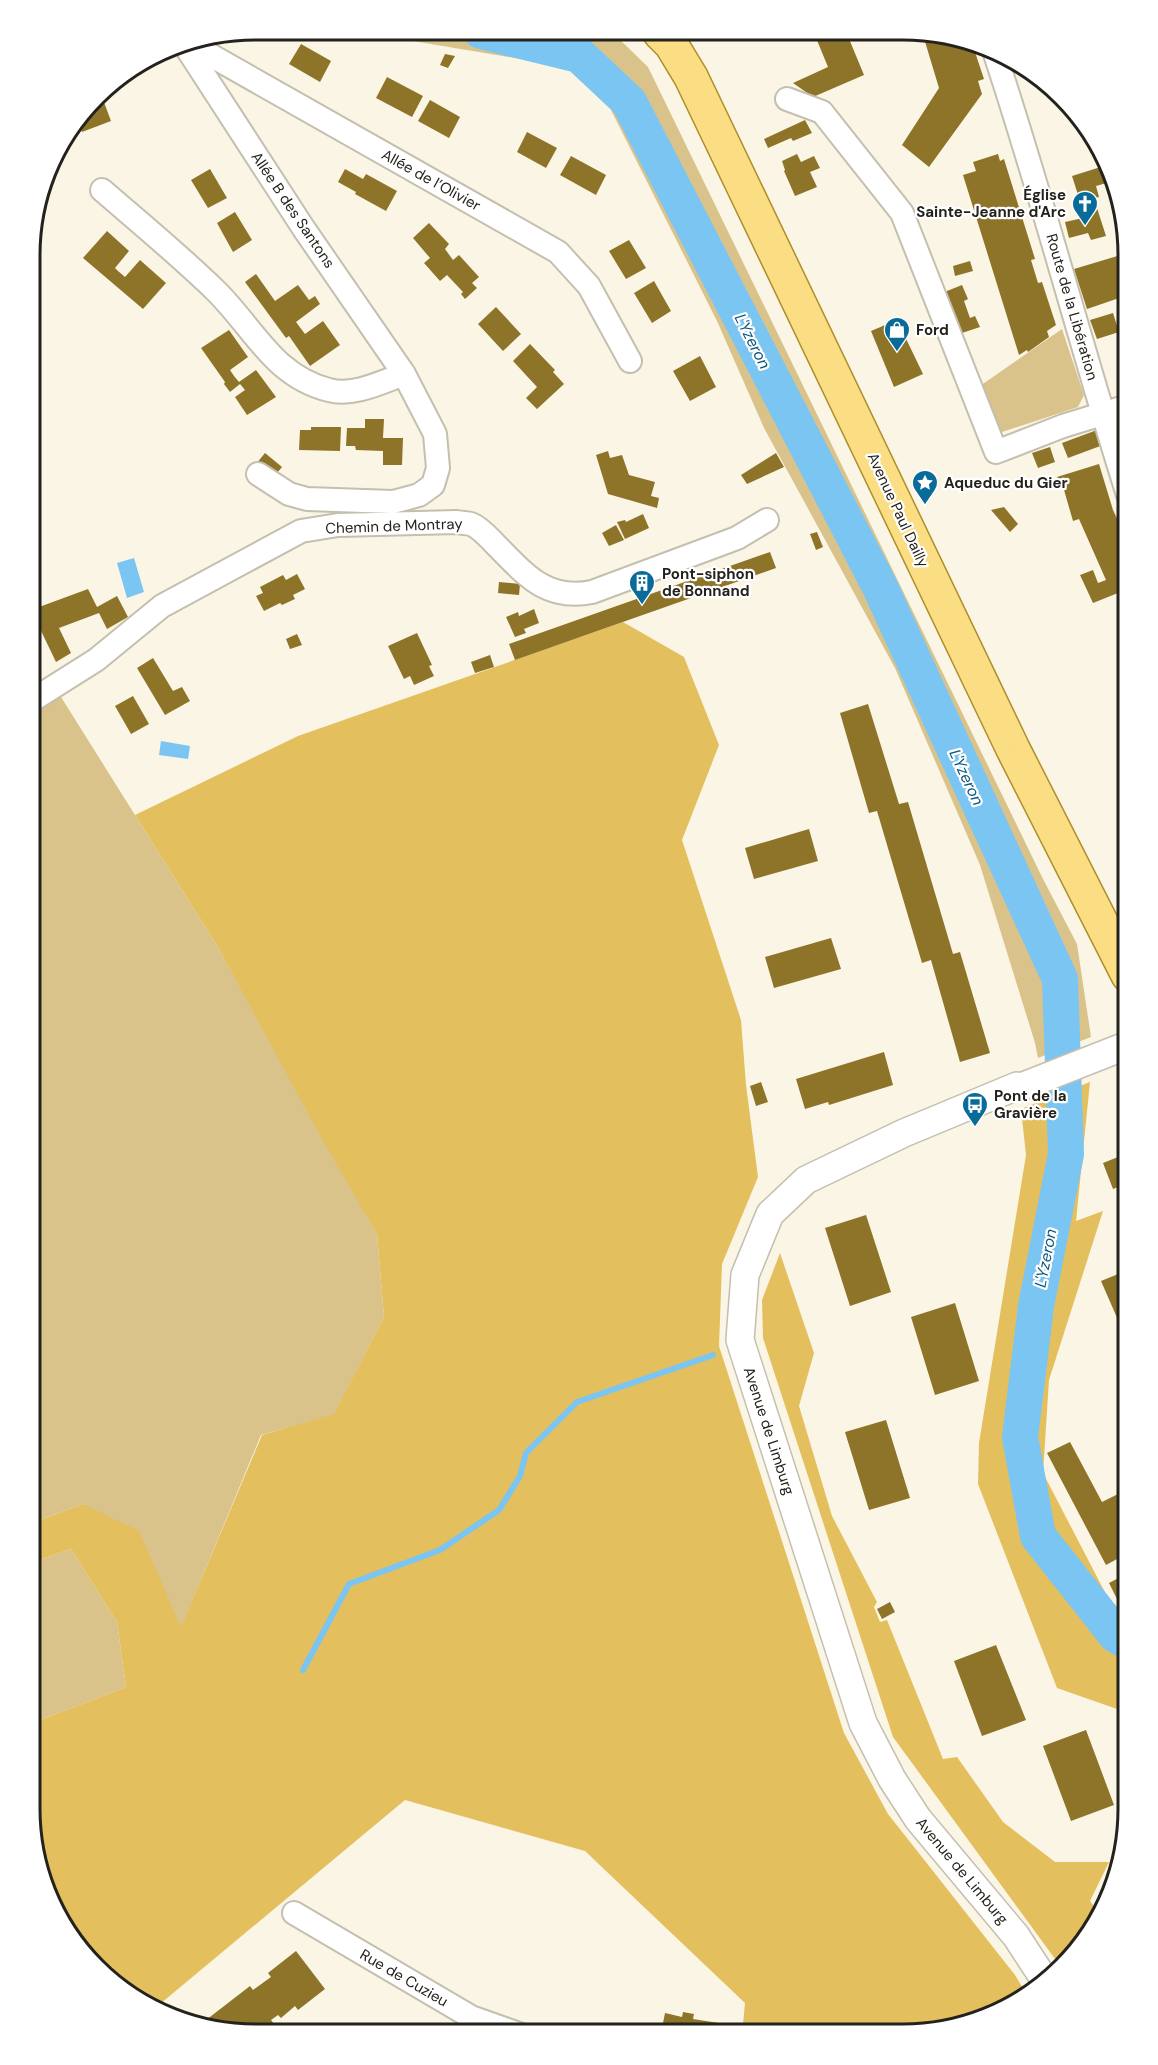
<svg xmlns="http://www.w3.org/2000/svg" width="1158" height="2065" viewBox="0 0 1158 2065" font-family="'DM Sans',sans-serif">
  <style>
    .green { fill: #d9c38a }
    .forest { fill: #e3bf5e }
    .water { fill: #7bc5f3 }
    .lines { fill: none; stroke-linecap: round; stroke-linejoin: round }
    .stream { stroke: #7bc5f3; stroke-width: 6 }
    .river { stroke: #7bc5f3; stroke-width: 36 }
    .building { fill: #8e7428 }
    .minor-casing { stroke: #c4bfaf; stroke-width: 26 }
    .tertiary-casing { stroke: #c4bfaf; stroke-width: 30 }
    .primary-casing { stroke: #ae8e2a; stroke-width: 36 }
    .minor { stroke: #fff; stroke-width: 22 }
    .tertiary { stroke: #fff; stroke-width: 27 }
    .primary { stroke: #fbde84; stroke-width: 33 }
    .labels { text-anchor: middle; stroke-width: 4.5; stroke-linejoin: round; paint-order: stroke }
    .street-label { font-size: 15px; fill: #24221c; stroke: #fff }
    .poi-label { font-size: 15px; font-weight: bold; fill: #24221c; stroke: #fff; text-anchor: start }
    .water-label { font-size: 16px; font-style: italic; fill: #0c587e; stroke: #fff }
    .rim { fill: none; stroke: #24221c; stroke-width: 3 }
  </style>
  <rect width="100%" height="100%" fill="#fbf5e5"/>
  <path class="green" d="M 256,30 L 606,32 L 615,35 L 648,67 L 1043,879 L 1077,944 L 1091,1037 L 1038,1058 L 1035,1043 L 980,865 L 895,668 L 764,428 L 717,321 L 606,100 C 592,82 578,72 557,65 L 407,40 L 314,32 L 248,32 Z
    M 1062,329 L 1084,395 L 1078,407 L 999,433 L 980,386 Z
    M 61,697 L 219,949 L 377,1234 L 384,1317 L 334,1415 L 261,1435 L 181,1628 L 83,1504 L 30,1524 L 31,712 Z
    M 71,1549 L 117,1622 L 126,1687 L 30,1724 L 30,1563 Z"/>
  <path class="forest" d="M 623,622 L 684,657 L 719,745 L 682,840 L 741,1020 L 746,1085 L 758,1177 L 722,1264 L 719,1346 L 844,1733 L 888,1814 L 1015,1975 L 1027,1995 L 975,2023 L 971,2024 L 961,2016 L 928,2031 L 902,2035 L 742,2035 L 745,2003 L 585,1851 L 405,1800 L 154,2009 L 118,1988 L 76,1946 L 42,1882 L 30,1809 L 30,1724 L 126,1687 L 117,1622 L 71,1549 L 30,1563 L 30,1524 L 83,1504 L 139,1531 L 181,1627 L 262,1435 L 334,1414 L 384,1317 L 377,1234 L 323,1141 L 219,949 L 135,815 L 298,736 Z
    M 1090,1082 L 1076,1221 L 1103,1211 L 1049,1380 L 1043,1473 L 1123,1627 L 1128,1625 L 1128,1711 L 1117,1709 L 1057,1688 L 978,1484 L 979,1443 L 1026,1155 L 1021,1109 Z
    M 780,1253 L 814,1353 L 799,1406 L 832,1516 L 877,1602 L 874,1607 L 880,1622 L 887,1620 L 943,1759 L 957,1757 L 1003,1822 L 1055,1862 L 1109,1862 L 1090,1901 L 1100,1914 L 1081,1947 L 1061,1967 L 893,1737 L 763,1338 L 762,1300 Z"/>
  <path class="water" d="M 134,558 L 144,592 L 127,598 L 117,563 Z
    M 161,741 L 190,746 L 188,759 L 159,755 Z"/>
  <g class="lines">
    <path class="stream" d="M 303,1670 L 349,1584 L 440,1550 L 499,1510 L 520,1476 L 526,1453 L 577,1402 L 713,1355"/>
    <path class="river" d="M 481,31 L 579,55 L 629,102 L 880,587 L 1060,979 L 1066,1154 L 1036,1306 L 1020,1437 L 1038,1536 L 1116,1635 L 1128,1642"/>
  </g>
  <path class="building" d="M 814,33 L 847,34 L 864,75 L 813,97 L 793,83 L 828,67 Z
    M 927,34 L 946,34 L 972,43 L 984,79 L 978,81 L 982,94 L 929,167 L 902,145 L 939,88 L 923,35 Z
    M 301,44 L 331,61 L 320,82 L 289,64 Z
    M 445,54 L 455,56 L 448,68 L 440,65 Z
    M 387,77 L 423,96 L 412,117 L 376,98 Z
    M 101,94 L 111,121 L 82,132 L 79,123 Z
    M 430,100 L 460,117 L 449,138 L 418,121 Z
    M 805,120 L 812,133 L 793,141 L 791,138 L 768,148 L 764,139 Z
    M 527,132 L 557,148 L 546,168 L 517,152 Z
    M 797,154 L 801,162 L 814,156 L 820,168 L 810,172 L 817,187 L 795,196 L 784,171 L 785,170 L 782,161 Z
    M 998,154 L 1000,161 L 1004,159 L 1035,259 L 1031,260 L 1038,283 L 1042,282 L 1056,325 L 1047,331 L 1049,337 L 1028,352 L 1027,350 L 1019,355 L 963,175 L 976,171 L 973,162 Z
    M 571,156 L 606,175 L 596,195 L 560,175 Z
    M 1107,165 L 1116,183 L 1117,191 L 1113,192 L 1110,182 L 1096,186 L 1099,197 L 1080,201 L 1072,176 Z
    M 210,169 L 227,198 L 208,208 L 191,180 Z
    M 345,169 L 363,179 L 366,174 L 397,191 L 386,211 L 355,194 L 356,192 L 338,182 Z
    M 1097,208 L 1106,236 L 1091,240 L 1088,233 L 1069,238 L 1065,222 L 1083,218 L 1082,212 Z
    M 235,212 L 252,240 L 233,252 L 217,223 Z
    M 429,223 L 449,244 L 445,249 L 453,260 L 459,255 L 479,277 L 472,283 L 477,288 L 465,299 L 461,294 L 463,292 L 447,275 L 440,281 L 424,263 L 430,258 L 413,238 Z
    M 107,231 L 129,251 L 115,268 L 118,271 L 125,277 L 140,260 L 166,283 L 143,309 L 83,258 Z
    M 629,240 L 646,268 L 626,279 L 609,251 Z
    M 1124,254 L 1128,266 L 1128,295 L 1087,309 L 1074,269 Z
    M 970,261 L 973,271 L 955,276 L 953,266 Z
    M 256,274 L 275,301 L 298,285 L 309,300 L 315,296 L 320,304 L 296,322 L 305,334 L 323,321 L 340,345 L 310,366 L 289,336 L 286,338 L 245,282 Z
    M 654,281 L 671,311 L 652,323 L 634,293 Z
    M 962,285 L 968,299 L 964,301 L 970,318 L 975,316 L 980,327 L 959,334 L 942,293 Z
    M 496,307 L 521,334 L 503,351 L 478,324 Z
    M 1113,313 L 1119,332 L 1097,339 L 1090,320 Z
    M 897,320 L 923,374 L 894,387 L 871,331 Z
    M 229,330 L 248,357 L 230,370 L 234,376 L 239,382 L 256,370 L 276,397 L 247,415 L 235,397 L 245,390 L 240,384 L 230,392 L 224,384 L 225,382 L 201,348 Z
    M 530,344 L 555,370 L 553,372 L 564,384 L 537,409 L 526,398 L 537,387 L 513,361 Z
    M 700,356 L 716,387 L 690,401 L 673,371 Z
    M 365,419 L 384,419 L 383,438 L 403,438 L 402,465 L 383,465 L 383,451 L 356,450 L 355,446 L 346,446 L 347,428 L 365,428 Z
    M 311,427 L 341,427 L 340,451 L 299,450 L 300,430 L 311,430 Z
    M 1097,430 L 1103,445 L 1068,458 L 1062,443 Z
    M 1050,447 L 1055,462 L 1038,468 L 1032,453 Z
    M 608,451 L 610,458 L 622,455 L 629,475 L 655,482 L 651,496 L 659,498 L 657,508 L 608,494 L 596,455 Z
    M 265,453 L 282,467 L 273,478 L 256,464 Z
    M 776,453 L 784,467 L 747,484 L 741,475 Z
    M 1099,464 L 1113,510 L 1128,542 L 1128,589 L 1093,603 L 1080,575 L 1093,570 L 1098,583 L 1106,580 L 1079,519 L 1073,521 L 1064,490 L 1062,490 L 1057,477 Z
    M 1004,507 L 1018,524 L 1010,532 L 991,510 Z
    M 643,514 L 649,528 L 625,539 L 617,522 L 625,520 L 626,522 Z
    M 616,525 L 624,540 L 609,546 L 602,533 Z
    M 817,532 L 823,547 L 816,550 L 810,534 Z
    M 770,552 L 776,568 L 515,660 L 509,644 Z
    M 297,574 L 305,589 L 293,595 L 295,599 L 282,605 L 280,603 L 264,611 L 256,596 L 263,593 L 260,587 L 283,575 L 286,580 Z
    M 499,582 L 520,584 L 519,595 L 498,593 Z
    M 88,589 L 97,607 L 117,596 L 128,617 L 107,629 L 99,613 L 59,628 L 71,653 L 56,662 L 31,610 Z
    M 534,609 L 539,623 L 524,629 L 526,633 L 515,637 L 506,617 L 518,612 L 519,616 Z
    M 417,633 L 432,665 L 429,666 L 434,676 L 414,685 L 410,676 L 404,679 L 388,646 Z
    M 297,634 L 302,645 L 290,649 L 286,639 Z
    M 490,655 L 494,667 L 475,673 L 471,662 Z
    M 153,658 L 173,691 L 182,687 L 190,701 L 165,715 L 137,668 Z
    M 133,696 L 149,724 L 131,734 L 115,706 Z
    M 868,704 L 899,804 L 908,802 L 953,954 L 960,952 L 990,1053 L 960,1062 L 931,960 L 922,963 L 877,811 L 869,813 L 840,713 Z
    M 809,829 L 818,861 L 754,879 L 745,848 Z
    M 831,938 L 841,969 L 774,988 L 765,957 Z
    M 884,1052 L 893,1085 L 829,1105 L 828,1102 L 805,1109 L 796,1079 Z
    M 761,1082 L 768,1102 L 756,1106 L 750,1086 Z
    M 1128,1153 L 1128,1183 L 1113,1189 L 1103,1163 Z
    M 866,1215 L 891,1292 L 850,1306 L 825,1228 Z
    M 1128,1270 L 1128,1343 L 1101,1281 Z
    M 955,1303 L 979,1381 L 935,1395 L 911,1317 Z
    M 886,1420 L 910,1498 L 869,1510 L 845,1432 Z
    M 1070,1442 L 1102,1502 L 1128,1489 L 1128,1553 L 1106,1565 L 1047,1453 Z
    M 1128,1573 L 1128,1613 L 1125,1615 L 1109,1583 Z
    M 890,1602 L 895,1612 L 882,1619 L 877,1609 Z
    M 996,1645 L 1026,1720 L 982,1736 L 954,1661 Z
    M 1086,1730 L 1114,1805 L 1071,1821 L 1043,1746 Z
    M 296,1951 L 325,1989 L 298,2010 L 295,2006 L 281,2018 L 278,2015 L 271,2020 L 274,2024 L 261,2033 L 226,2033 L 213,2030 L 206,2020 L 250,1986 L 253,1990 L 271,1977 L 268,1973 Z
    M 683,2012 L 694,2014 L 693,2019 L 738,2026 L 736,2035 L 661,2033 L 665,2013 L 682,2017 Z"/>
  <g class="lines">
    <defs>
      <path id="minor" d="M 189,43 L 558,252 L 589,286 L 630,361
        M 184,44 L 304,229 L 404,374 L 435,434 L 438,468 L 433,485 L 419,495 L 393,502 L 307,499 L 289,494 L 258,474
        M 994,51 C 1043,198 1081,347 1128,495
        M 787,99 L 822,112 L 902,213 L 996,452 L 1063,426 L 1128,406
        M 102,190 C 140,223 179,255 215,290 C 254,328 273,376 329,390 C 352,397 382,382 404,374
        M 31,701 L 96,660 L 162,606 L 301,531 L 338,525 L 457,522 C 461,523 467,523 471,524 C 481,528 489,538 496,545 C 526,575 546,601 592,592 L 737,538 L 767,520
        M 294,1913 L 471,2017 L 519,2034"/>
      <path id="tertiary" d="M 1046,1982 L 1016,1936 L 918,1819 L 892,1779 L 863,1723 L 740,1340 L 745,1275 L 770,1214 L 806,1180 L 904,1133 L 1017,1086 L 1021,1087 L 1128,1045"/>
      <path id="primary" d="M 660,33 L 671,44 L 691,77 L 1013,749 L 1128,975"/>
    </defs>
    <use href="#minor" class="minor-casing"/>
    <use href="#tertiary" class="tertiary-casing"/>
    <use href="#primary" class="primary-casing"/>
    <use href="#minor" class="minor"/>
    <use href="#tertiary" class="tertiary"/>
    <use href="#primary" class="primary"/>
  </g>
  <defs>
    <symbol id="church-pin" viewBox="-11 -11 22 30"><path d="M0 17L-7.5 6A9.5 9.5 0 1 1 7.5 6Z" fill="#086b99" stroke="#fff"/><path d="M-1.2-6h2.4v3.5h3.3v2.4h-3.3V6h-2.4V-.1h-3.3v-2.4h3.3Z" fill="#fff"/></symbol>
    <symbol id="shop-pin" viewBox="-11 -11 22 30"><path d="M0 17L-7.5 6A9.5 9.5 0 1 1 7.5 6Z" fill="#086b99" stroke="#fff"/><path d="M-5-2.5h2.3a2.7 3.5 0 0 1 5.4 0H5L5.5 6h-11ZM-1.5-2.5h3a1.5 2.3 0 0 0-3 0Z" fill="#fff"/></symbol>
    <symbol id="sight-pin" viewBox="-11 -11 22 30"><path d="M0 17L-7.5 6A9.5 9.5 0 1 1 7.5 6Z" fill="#086b99" stroke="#fff"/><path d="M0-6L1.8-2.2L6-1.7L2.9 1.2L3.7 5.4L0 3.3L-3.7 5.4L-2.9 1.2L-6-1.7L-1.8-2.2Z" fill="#fff"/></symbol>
    <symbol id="building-pin" viewBox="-11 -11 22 30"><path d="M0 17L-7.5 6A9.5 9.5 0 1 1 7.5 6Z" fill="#086b99" stroke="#fff"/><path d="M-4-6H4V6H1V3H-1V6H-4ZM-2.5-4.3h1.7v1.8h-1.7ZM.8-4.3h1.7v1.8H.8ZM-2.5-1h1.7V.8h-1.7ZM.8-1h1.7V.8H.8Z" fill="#fff"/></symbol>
    <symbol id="bus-pin" viewBox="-11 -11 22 30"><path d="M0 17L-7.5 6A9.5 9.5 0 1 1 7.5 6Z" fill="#086b99" stroke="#fff"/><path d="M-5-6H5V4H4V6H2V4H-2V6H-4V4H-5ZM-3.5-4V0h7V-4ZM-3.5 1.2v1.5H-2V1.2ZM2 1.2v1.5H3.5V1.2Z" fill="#fff"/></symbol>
  </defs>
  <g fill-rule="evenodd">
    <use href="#church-pin" x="1070" y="189" width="30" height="40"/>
    <use href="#shop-pin" x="882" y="315" width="30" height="40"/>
    <use href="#sight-pin" x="910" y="468" width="30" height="40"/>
    <use href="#building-pin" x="627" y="568" width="30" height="40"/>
    <use href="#bus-pin" x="960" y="1090" width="30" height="40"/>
  </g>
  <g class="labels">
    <g class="street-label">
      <text transform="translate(431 180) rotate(29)" y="5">Allée de l’Olivier</text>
      <text transform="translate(293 210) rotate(56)" y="5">Allée B des Santons</text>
      <text transform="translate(1072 307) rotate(74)" y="5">Route de la Libération</text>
      <text transform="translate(898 510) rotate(65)" y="5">Avenue Paul Dailly</text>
      <text transform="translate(394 526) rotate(-2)" y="5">Chemin de Montray</text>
      <text transform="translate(769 1431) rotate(72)" y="5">Avenue de Limburg</text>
      <text transform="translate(962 1871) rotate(50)" y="5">Avenue de Limburg</text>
      <text transform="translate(404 1978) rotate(30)" y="5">Rue de Cuzieu</text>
    </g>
    <g class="poi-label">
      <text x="1066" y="200" text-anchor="end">Église<tspan x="1066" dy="17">Sainte-Jeanne d'Arc</tspan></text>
      <text x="916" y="335">Ford</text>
      <text x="944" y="488">Aqueduc du Gier</text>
      <text x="662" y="579">Pont-siphon<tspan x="662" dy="17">de Bonnand</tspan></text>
      <text x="994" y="1101">Pont de la<tspan x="994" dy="17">Gravière</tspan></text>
    </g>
    <g class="water-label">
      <text transform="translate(753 341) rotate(63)" y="6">L'Yzeron</text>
      <text transform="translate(967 777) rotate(65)" y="6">L'Yzeron</text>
      <text transform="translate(1045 1258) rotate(-79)" y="6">L'Yzeron</text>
    </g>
  </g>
  <path d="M0 0H1158V2065H0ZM255 40H903A215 215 0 0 1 1118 255V1809A215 215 0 0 1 903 2024H255A215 215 0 0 1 40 1809V255A215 215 0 0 1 255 40Z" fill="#fff" fill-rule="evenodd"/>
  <path class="rim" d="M255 40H903A215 215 0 0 1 1118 255V1809A215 215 0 0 1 903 2024H255A215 215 0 0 1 40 1809V255A215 215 0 0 1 255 40Z"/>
</svg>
